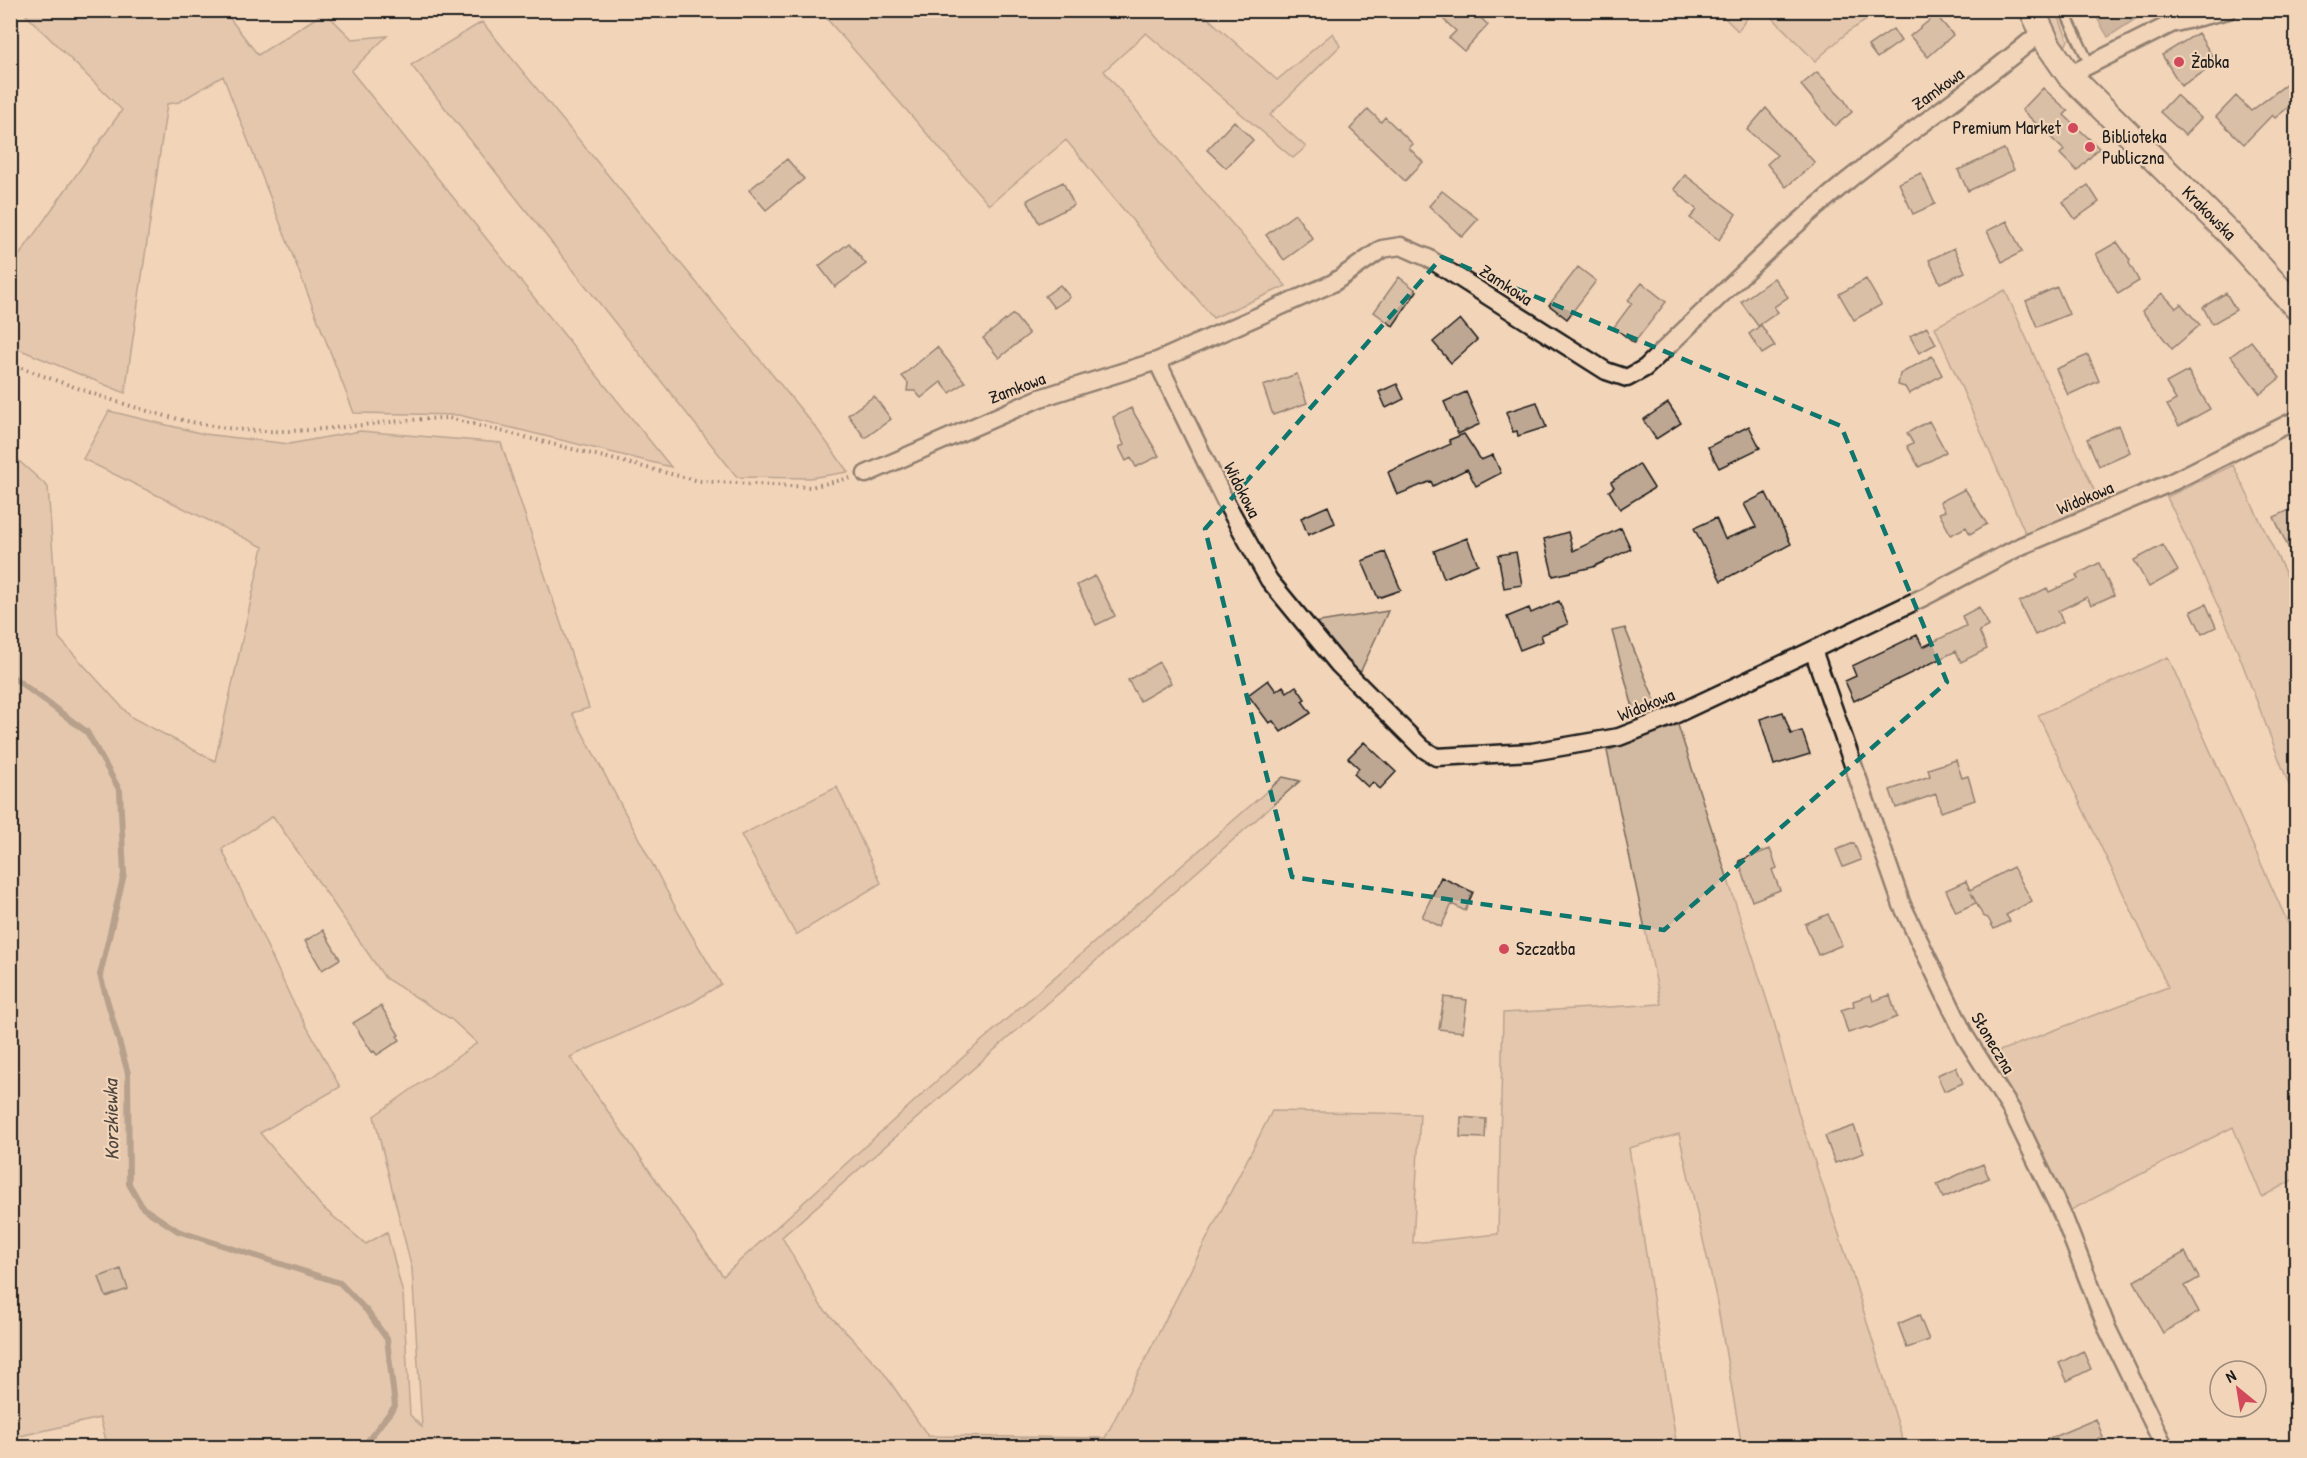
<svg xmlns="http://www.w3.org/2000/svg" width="2307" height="1458" viewBox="0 0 2307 1458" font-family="'Patrick Hand',sans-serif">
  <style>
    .green { fill: #d2b9a1; stroke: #776a5e; stroke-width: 1.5; fill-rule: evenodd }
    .water { fill: #a69281; stroke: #6f6359; stroke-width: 1.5 }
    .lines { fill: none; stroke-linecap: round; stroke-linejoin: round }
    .stream { stroke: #6f6359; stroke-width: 6 }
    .building { fill: #bda692; stroke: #1c1c1c; stroke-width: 1.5 }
    .lane-casing { stroke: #1c1c1c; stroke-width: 13 }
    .street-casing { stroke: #1c1c1c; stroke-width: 21 }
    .secondary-casing { stroke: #1c1c1c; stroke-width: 28 }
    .path { stroke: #1c1c1c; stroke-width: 4; stroke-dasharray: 1.5 4.5; stroke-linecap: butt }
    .lane { stroke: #f2d4b8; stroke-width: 8 }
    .street { stroke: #f2d4b8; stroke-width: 16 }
    .secondary { stroke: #f2d4b8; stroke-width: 24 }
    .marked { fill: none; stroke: #0f766e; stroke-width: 4.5; stroke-dasharray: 12 8; stroke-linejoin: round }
    .poi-dot { fill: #d1495b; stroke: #f2d4b8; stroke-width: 2 }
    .labels { text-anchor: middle; stroke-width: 4.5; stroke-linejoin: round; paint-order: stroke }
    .poi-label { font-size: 18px; fill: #1c1c1c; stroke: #f2d4b8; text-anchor: start }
    .street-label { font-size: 18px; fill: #1c1c1c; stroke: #f2d4b8 }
    .water-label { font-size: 20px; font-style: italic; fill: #4c453f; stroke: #f2d4b8 }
  </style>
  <rect width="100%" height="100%" fill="#f2d4b8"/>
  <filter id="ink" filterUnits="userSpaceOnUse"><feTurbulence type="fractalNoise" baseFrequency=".0167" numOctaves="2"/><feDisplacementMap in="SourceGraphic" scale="12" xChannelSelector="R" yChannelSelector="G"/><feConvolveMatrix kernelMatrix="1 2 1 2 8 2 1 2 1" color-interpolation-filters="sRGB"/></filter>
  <g filter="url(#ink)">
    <path class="green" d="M 22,11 L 224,11 L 258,55 L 325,12 L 352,39 L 387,36 L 351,71 L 671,467 L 459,415 L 354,413 L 223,76 L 179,102 L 167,104 L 125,393 L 11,346 L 11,267 L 122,110 Z
      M 820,11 L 1200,11 L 1277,80 L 1333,33 L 1340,46 L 1270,115 L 1306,147 L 1293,158 L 1146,33 L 1104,71 L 1182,166 L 1286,286 L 1213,318 L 1066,140 L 989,205 Z
      M 1718,11 L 1752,11 L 1738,31 Z
      M 1766,11 L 1881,11 L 1849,31 L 1815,61 Z
      M 2045,11 L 2056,11 L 2068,40 L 2066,45 L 2060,42 Z
      M 482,22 L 817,429 L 848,472 L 810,478 L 737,477 L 411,65 Z
      M 2005,290 L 2098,499 L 2027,537 L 1935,327 Z
      M 109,411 L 204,434 L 289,444 L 360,431 L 501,443 L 589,708 L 572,713 L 679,914 L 721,984 L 693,1002 L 570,1057 L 723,1276 L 953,1066 L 1283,777 L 1300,781 L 782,1237 L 821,1306 L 881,1369 L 928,1436 L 1105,1438 L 1272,1111 L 1420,1114 L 1413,1243 L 1498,1234 L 1503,1013 L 1661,1004 L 1607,751 L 1677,722 L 1774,1022 L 1799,1115 L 1852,1273 L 1905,1447 L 1742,1447 L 1716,1297 L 1679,1134 L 1629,1148 L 1677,1447 L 108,1448 L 100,1418 L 11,1438 L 10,453 L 48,487 L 59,638 L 131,717 L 215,761 L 263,547 L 83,459 ZM 273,816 L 385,978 L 451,1019 L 477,1043 L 374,1116 L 412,1269 L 422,1427 L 410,1415 L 403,1294 L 387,1232 L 366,1244 L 322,1207 L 260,1133 L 340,1087 L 291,998 L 222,849 Z
      M 2233,465 L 2296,595 L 2296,803 L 2231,634 L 2167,497 Z
      M 1388,611 L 1360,673 L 1313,623 Z
      M 1625,628 L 1655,701 L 1636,719 L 1612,631 Z
      M 2168,657 L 2296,941 L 2296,1178 L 2262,1197 L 2233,1127 L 2069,1211 L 2031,1129 L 1989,1055 L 2168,987 L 2038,715 Z
      M 837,787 L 881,883 L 796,935 L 741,835 Z"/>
    <path class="water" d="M 2149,10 L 2108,37 L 2093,11 L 2093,10 Z"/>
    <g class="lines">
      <path class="stream" d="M 10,675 L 87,732 L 120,791 L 124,874 L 100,975 L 128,1073 L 129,1184 L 143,1208 L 178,1231 L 340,1283 L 367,1311 L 387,1339 L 395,1406 L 362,1448"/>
    </g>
    <path class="building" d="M 1452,10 L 1473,10 L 1488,25 L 1464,51 L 1449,38 L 1456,31 L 1444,20 Z
      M 1936,15 L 1953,35 L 1928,57 L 1910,36 Z
      M 1893,29 L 1901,41 L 1877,58 L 1868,46 Z
      M 2198,33 L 2217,64 L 2181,86 L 2162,55 Z
      M 1817,72 L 1843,98 L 1852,112 L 1835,126 L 1801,85 Z
      M 2296,77 L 2296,101 L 2275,118 L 2272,115 L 2244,144 L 2216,117 L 2236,96 L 2251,111 Z
      M 2043,88 L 2068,111 L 2064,115 L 2099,148 L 2077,171 L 2060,154 L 2064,150 L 2022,110 Z
      M 2176,95 L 2201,118 L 2185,135 L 2160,112 Z
      M 1766,108 L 1815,163 L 1786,187 L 1767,164 L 1777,155 L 1747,130 Z
      M 1368,109 L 1381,122 L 1385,117 L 1413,144 L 1409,148 L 1423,162 L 1405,181 L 1350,129 Z
      M 1234,121 L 1253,140 L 1226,168 L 1207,150 Z
      M 2004,149 L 2014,170 L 1968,191 L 1958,170 Z
      M 787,159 L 804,179 L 766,210 L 749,190 Z
      M 1921,173 L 1935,204 L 1913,214 L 1899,183 Z
      M 1685,175 L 1736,214 L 1719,240 L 1690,218 L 1697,210 L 1674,189 Z
      M 1063,182 L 1074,205 L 1039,223 L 1027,200 Z
      M 2088,185 L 2099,202 L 2075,219 L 2063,202 Z
      M 1442,191 L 1478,219 L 1462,237 L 1429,206 Z
      M 1295,214 L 1313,239 L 1284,260 L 1266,235 Z
      M 2007,221 L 2022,252 L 2002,262 L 1987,231 Z
      M 2117,242 L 2130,260 L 2129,263 L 2139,281 L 2118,294 L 2096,254 Z
      M 849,243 L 866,264 L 835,287 L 819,266 Z
      M 1954,248 L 1965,272 L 1940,283 L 1929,260 Z
      M 1578,267 L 1596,281 L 1567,319 L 1549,305 Z
      M 1399,277 L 1417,291 L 1393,326 L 1374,312 Z
      M 1774,278 L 1788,297 L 1774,307 L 1778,312 L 1758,326 L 1741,302 Z
      M 1866,279 L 1881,305 L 1854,320 L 1839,294 Z
      M 1642,283 L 1666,302 L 1634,343 L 1614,327 L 1632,303 L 1628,300 Z
      M 1060,285 L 1070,297 L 1054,308 L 1045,296 Z
      M 2057,287 L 2069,314 L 2037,327 L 2026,301 Z
      M 2162,293 L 2176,308 L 2181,304 L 2200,325 L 2172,349 L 2142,311 Z
      M 2226,293 L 2236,310 L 2212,324 L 2203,307 Z
      M 1013,314 L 1029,334 L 999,358 L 983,338 Z
      M 1460,319 L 1477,340 L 1451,363 L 1433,342 Z
      M 1761,325 L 1775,346 L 1762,354 L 1749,334 Z
      M 1927,327 L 1936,344 L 1919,353 L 1910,336 Z
      M 2251,341 L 2280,378 L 2260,394 L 2231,356 Z
      M 937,347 L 965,382 L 950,393 L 941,382 L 921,398 L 915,391 L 907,391 L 908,383 L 902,376 Z
      M 2088,355 L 2099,381 L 2068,395 L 2056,369 Z
      M 1932,356 L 1942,375 L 1909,394 L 1905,387 L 1898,385 L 1900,374 Z
      M 2188,371 L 2210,409 L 2179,426 L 2167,405 L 2176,400 L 2166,383 Z
      M 1297,374 L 1307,403 L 1273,415 L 1263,386 Z
      M 1397,384 L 1404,399 L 1386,408 L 1379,392 Z
      M 1466,392 L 1480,424 L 1458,434 L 1444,402 Z
      M 874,396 L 891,419 L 865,438 L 848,415 Z
      M 1537,402 L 1546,427 L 1518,436 L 1517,431 L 1513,432 L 1506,412 Z
      M 1668,403 L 1681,423 L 1656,439 L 1643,420 Z
      M 1131,408 L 1159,456 L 1136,467 L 1131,458 L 1126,461 L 1119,447 L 1124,445 L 1113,417 Z
      M 1929,421 L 1946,452 L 1919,467 L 1907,446 L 1913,443 L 1907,433 Z
      M 2119,425 L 2130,452 L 2099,466 L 2087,439 Z
      M 1749,426 L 1760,448 L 1719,468 L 1708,447 Z
      M 1464,434 L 1481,460 L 1493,455 L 1501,473 L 1476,486 L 1467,469 L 1433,486 L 1431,481 L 1397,495 L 1388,472 L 1451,444 L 1449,440 Z
      M 1639,464 L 1654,488 L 1620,509 L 1609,491 L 1614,487 L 1611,482 Z
      M 1965,489 L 1987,524 L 1970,534 L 1966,527 L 1951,535 L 1939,513 L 1945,511 L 1940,502 Z
      M 1766,493 L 1791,544 L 1721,581 L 1694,528 L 1716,518 L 1725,539 L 1756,527 L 1744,504 Z
      M 1328,506 L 1335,523 L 1308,535 L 1301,518 Z
      M 2296,507 L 2296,564 L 2274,517 Z
      M 1621,528 L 1631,549 L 1593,567 L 1553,576 L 1544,539 L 1568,532 L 1573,551 Z
      M 1467,538 L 1478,564 L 1444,578 L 1434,551 Z
      M 2163,545 L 2178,571 L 2149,587 L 2134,560 Z
      M 1385,552 L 1401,590 L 1378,598 L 1362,561 Z
      M 1516,552 L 1522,585 L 1504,588 L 1498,555 Z
      M 2099,563 L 2114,595 L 2091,605 L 2087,597 L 2058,611 L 2063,622 L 2035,635 L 2019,602 L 2047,588 L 2049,592 L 2078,579 L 2076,575 Z
      M 1095,576 L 1115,616 L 1096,625 L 1077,585 Z
      M 1559,601 L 1568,624 L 1541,635 L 1543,641 L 1520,650 L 1507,617 L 1529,608 L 1531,613 Z
      M 2206,604 L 2216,627 L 2202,634 L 2191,611 Z
      M 1979,607 L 1989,626 L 1979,631 L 1987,649 L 1961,662 L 1956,651 L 1854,701 L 1845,681 L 1856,676 L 1852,666 L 1917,635 L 1923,647 L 1966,626 L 1962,616 Z
      M 1159,662 L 1171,683 L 1140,701 L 1128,680 Z
      M 1268,680 L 1276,691 L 1283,686 L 1287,692 L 1296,686 L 1305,699 L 1302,701 L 1311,713 L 1281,732 L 1273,721 L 1269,723 L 1248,695 Z
      M 1783,712 L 1791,734 L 1802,731 L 1810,754 L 1774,765 L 1760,719 Z
      M 1364,742 L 1396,772 L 1380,789 L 1373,782 L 1368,787 L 1354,774 L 1359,768 L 1348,758 Z
      M 1956,760 L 1962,778 L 1968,776 L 1975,800 L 1941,812 L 1936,794 L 1896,808 L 1890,790 L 1930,776 L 1928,769 Z
      M 1854,843 L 1861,860 L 1843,867 L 1836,850 Z
      M 1770,849 L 1777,868 L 1772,870 L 1780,890 L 1752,901 L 1739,861 Z
      M 2013,867 L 2032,901 L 2006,915 L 2010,921 L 1994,929 L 1988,918 L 1983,916 L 1971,893 L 1976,903 L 1956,912 L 1946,890 L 1966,881 L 1970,890 Z
      M 1441,877 L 1473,892 L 1465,911 L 1452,904 L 1441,927 L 1422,917 Z
      M 1828,914 L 1842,945 L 1818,955 L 1805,924 Z
      M 323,930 L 340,959 L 322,970 L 305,941 Z
      M 1871,995 L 1873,1001 L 1890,995 L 1897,1017 L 1870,1028 L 1866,1027 L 1848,1033 L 1841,1010 L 1854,1006 L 1853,1001 Z
      M 1444,997 L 1467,1000 L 1463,1032 L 1439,1029 Z
      M 381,1006 L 399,1035 L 397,1036 L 400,1040 L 377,1055 L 374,1051 L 372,1052 L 353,1023 Z
      M 1956,1067 L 1963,1083 L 1944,1091 L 1937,1075 Z
      M 1461,1117 L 1486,1119 L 1485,1138 L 1460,1137 Z
      M 1854,1126 L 1864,1153 L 1835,1163 L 1825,1136 Z
      M 1983,1164 L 1989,1178 L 1943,1198 L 1937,1184 Z
      M 2185,1252 L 2199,1278 L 2185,1286 L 2199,1312 L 2163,1333 L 2134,1281 Z
      M 121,1269 L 128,1289 L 106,1297 L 99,1277 Z
      M 1919,1315 L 1929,1340 L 1907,1348 L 1898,1324 Z
      M 2083,1351 L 2091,1369 L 2067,1381 L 2059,1363 Z
      M 2096,1419 L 2103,1437 L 2097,1439 L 2098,1443 L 2088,1448 L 2027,1448 Z"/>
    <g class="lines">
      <defs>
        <path id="lane" d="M 2064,10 L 2090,65"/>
        <path id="street" d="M 2069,75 L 2171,24 L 2228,10
          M 1157,361 L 1225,501 L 1269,580 L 1338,664 L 1422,748 L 1436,757 L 1532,752 L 1619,737 L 1668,718 L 1798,657 L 1926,596 L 2021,546 L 2172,482 L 2296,420
          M 866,474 L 1040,398 L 1157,361 L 1333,283 L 1382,249 L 1401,246 L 1428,258 L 1606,371 L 1627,378 L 1645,368 C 1711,305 1775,240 1846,182 C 1910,130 1979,86 2041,32
          M 1813,650 L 1902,905 L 1965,1036 L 2012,1111 L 2064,1218 L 2107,1328 L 2164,1446"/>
        <path id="secondary" d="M 2032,10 L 2049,46 L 2069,75 L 2229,233 L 2296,307"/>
      </defs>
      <use href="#lane" class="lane-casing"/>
      <use href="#street" class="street-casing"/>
      <use href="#secondary" class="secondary-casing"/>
      <path class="path" d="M 10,364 C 99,395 189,434 285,431 C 340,430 394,419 449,418 L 699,481 L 810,487 L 851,478"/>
      <use href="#lane" class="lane"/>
      <use href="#street" class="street"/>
      <use href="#secondary" class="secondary"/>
    </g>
  </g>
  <path d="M0 0H2307V1458H0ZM 1442,257 L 1841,426 L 1947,682 L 1664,930 L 1292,877 L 1205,529 Z" fill="#f2d4b8" fill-opacity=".55" fill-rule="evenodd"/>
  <path class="marked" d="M 1442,257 L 1841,426 L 1947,682 L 1664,930 L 1292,877 L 1205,529 Z"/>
  <g class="poi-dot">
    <circle cx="2179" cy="62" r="6"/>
    <circle cx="2073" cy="128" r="6"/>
    <circle cx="2090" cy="147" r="6"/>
    <circle cx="1504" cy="949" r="6"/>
  </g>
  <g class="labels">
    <g class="poi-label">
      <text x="2191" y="68">Żabka</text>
      <text x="2061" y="134" text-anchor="end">Premium Market</text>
      <text x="2102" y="143">Biblioteka<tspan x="2102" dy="21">Publiczna</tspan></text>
      <text x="1516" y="955">Szczałba</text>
    </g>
    <g class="street-label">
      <text transform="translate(1938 89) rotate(-36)" y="6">Zamkowa</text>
      <text transform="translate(2209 213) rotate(45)" y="6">Krakowska</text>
      <text transform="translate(1506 285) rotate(33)" y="6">Zamkowa</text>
      <text transform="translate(1017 388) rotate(-21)" y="6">Zamkowa</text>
      <text transform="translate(1242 490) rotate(63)" y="6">Widokowa</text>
      <text transform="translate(2085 498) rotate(-23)" y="6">Widokowa</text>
      <text transform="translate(1646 705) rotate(-22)" y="6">Widokowa</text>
      <text transform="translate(1993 1043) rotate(59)" y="6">Słoneczna</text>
    </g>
    <g class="water-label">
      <text transform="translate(111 1120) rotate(-91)" y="7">Korzkiewka</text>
    </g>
  </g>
  <rect width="2307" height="1458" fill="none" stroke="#f2d4b8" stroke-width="36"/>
  <rect x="18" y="18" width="2271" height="1422" fill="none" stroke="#1c1c1c" stroke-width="2" filter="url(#ink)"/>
  <g transform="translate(2238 1389) rotate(330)"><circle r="28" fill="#f2d4b8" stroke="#9c8a7a" stroke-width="1.5"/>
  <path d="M0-4.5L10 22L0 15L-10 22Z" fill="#d1495b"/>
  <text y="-9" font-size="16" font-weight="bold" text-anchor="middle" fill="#1c1c1c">N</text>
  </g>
</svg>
